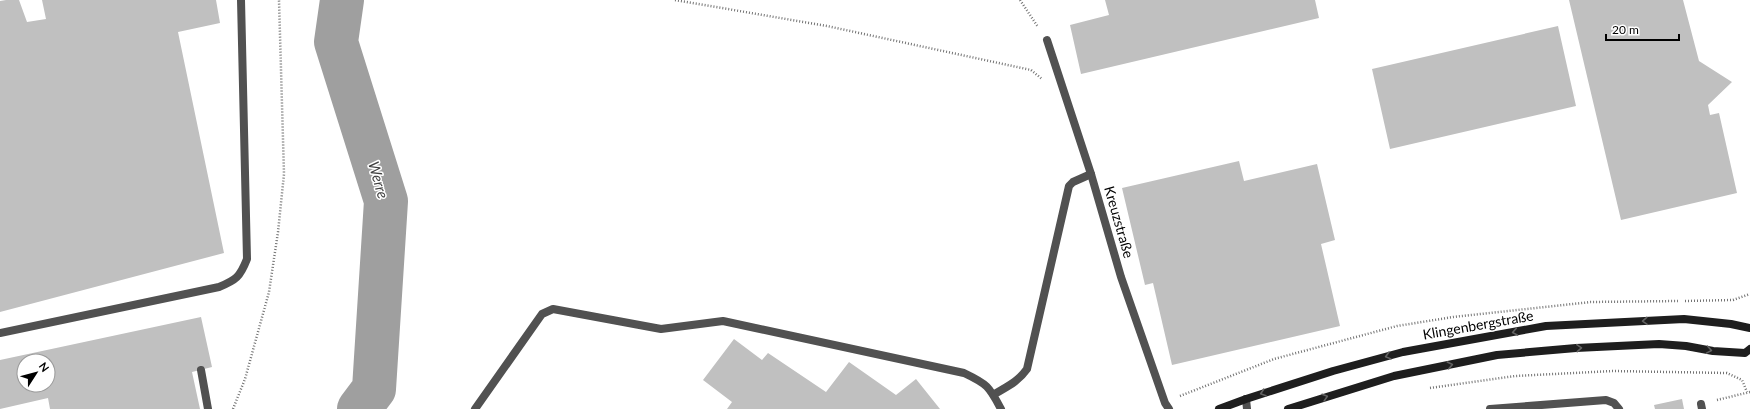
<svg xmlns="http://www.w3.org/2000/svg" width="1750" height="409" viewBox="0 0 1750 409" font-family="Lato,sans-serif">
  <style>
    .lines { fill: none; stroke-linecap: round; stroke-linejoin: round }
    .river { stroke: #9f9f9f; stroke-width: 44 }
    .building { fill: #c0c0c0; fill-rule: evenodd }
    .path { stroke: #737373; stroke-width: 2.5; stroke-dasharray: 1 2; stroke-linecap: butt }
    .lane { stroke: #515151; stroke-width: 8 }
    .street { stroke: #515151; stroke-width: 8 }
    .secondary { stroke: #1e1e1e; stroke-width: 8 }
    .oneway { stroke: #626262 }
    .labels { text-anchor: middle; stroke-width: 3; stroke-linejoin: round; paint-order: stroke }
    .street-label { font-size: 14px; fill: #000; stroke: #fff }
    .water-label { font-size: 15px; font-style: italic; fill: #404040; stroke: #fff }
  </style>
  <rect width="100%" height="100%" fill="#fff"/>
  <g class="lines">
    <path class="river" d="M 342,0 L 336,42 L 386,201 L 374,389 L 359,409"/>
  </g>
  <path class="building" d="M 6,0 L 19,0 L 27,22 L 46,19 L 42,0 L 216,0 L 220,23 L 178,32 L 224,253 L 0,312 L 0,1 Z
    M 1105,0 L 1315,0 L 1319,18 L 1081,74 L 1070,25 L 1109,15 Z
    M 1569,0 L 1683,0 L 1699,61 L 1732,82 L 1708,105 L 1710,115 L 1719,113 L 1737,193 L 1621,220 Z
    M 1558,26 L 1576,106 L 1390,149 L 1372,69 Z
    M 1239,161 L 1244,181 L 1317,164 L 1335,240 L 1321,244 L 1340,326 L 1172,365 L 1153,283 L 1145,285 L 1122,188 Z
    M 201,317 L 212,367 L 192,372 L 200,409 L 50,409 L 48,398 L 0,409 L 0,360 ZM 24,361 L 48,361 L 48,385 L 24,385 Z
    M 734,339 L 762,360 L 768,353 L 826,392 L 849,362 L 896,395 L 916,379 L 940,409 L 727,409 L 732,402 L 703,380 Z
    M 1682,399 L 1684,409 L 1655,409 L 1654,405 Z"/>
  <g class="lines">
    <path class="path" d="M 675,0 L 827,26 L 1031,70 L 1042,79
      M 1020,0 L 1038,27
      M 1685,301 L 1733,300 L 1750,294
      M 1430,388 L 1515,376 L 1613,371 L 1727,373 L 1742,380 L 1747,392
      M 1180,396 L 1274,359 L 1397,326 L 1453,317 L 1591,302 L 1678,301
      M 1717,400 L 1750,392
      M 233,409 L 245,379 L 269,292 L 278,232 L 284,174 L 279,0"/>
    <path class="lane" d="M 0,333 L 219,287 C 236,280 240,277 247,259 L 241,0
      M 201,370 L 208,409
      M 993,395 C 1006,387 1018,382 1027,369 L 1069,186 L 1073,182 L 1091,174
      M 1246,399 L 1247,409
      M 1701,404 L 1702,409
      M 475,409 L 542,314 L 553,309 L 661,329 L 723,321 L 964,373 C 987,384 989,386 1001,409
      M 1490,409 L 1606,400 L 1614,403 L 1619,409"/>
    <path class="street" d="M 1047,40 L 1091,174 L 1121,277 L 1165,403 L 1169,409"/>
    <path class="secondary" d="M 1219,409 L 1246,399 L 1333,371 L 1403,352 L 1546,326 L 1684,319 L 1731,324 L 1750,328
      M 1288,409 L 1394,376 L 1497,355 L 1576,348 L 1659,344 L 1686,346 L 1713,351 L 1745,353 L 1750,349"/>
  </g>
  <defs><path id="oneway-chevron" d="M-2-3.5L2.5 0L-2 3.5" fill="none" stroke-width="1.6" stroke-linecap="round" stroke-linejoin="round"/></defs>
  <g class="oneway">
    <use href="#oneway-chevron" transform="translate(1645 321) rotate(177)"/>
    <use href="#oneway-chevron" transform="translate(1515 332) rotate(170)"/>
    <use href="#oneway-chevron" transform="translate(1579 348) rotate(-4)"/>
    <use href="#oneway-chevron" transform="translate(1709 350) rotate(10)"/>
    <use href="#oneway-chevron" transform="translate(1388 356) rotate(165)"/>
    <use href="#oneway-chevron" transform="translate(1450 365) rotate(-12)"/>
    <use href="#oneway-chevron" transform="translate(1263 393) rotate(162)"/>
    <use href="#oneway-chevron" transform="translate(1325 397) rotate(-17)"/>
  </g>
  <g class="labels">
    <g class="street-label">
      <text transform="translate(1119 222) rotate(74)" y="5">Kreuzstraße</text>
      <text transform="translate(1478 325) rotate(-10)" y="5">Klingenbergstraße</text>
    </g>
    <g class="water-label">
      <text transform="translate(378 180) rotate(74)" y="5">Werre</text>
    </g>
  </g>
  <g transform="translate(36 373) rotate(54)"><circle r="19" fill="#ffffff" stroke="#999999"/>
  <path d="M0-3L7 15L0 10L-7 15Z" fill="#000000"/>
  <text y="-6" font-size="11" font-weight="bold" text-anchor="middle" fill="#000000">N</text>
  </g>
  <path d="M1606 34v6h73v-6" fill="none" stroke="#000000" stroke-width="2"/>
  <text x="1612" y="34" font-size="12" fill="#000000" stroke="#ffffff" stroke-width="3" paint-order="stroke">20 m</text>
</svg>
